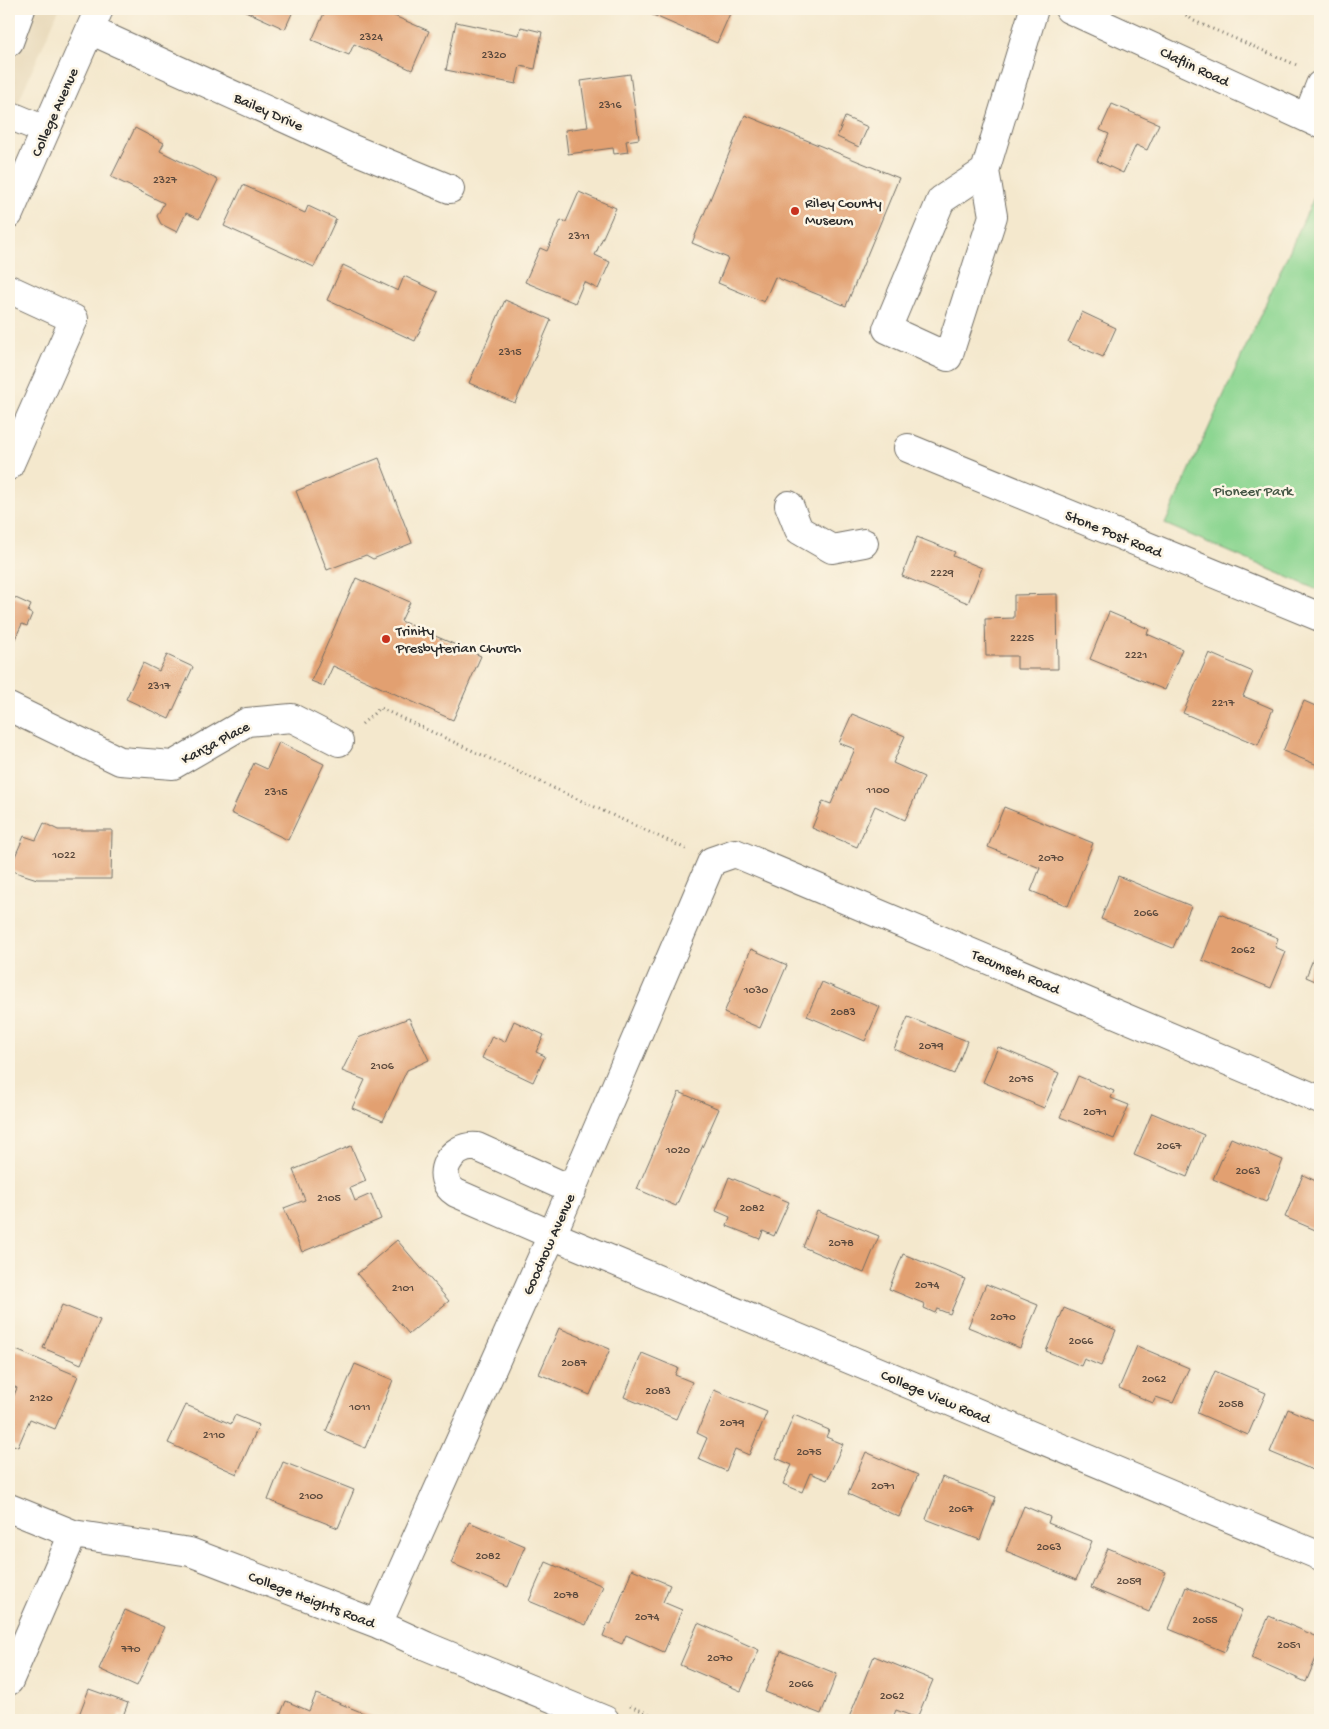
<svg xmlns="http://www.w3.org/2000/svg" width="1329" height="1729" viewBox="0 0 1329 1729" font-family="'Gochi Hand',sans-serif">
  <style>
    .built { fill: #e8d9ba }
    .green { fill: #8dd692; stroke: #5c805e }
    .building { fill: #e2a071 }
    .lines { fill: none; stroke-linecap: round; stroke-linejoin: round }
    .minor-casing { stroke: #716d64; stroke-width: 30 }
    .path { stroke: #716d64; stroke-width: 3; stroke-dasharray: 1 4; stroke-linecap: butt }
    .minor { stroke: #fff; stroke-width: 28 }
    .poi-dot { fill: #c8321e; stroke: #fcf5e5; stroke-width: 2 }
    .labels { text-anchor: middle; stroke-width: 5; stroke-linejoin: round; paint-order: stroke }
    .number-label { font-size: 12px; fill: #59483c }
    .street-label { font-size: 15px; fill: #2b2b2b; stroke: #fcf5e5 }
    .poi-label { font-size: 15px; fill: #2b2b2b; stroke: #fcf5e5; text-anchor: start }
    .park-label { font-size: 15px; fill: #445645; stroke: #fcf5e5 }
  </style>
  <rect width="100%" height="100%" fill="#fcf5e5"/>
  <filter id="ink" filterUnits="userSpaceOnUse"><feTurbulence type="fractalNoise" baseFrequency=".02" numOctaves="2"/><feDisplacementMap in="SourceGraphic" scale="10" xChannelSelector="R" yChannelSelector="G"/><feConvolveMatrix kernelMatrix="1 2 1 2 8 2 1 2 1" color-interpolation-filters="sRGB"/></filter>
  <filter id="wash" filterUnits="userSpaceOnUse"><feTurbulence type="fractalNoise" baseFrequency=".0096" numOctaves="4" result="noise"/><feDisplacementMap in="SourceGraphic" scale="20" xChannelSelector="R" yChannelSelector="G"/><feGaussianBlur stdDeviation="1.12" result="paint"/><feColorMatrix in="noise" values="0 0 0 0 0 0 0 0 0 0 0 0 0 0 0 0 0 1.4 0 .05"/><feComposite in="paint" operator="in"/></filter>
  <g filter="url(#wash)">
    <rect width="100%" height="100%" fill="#f4e8cd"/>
    <path class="built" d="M 9,9 L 59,9 L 9,123 Z"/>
    <path class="green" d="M 1320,184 L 1320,591 L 1165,524 Z"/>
    <g id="blocks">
      <path class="building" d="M 241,9 L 294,9 L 285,29 Z
        M 326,9 L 378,9 L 429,31 L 412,70 L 354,44 L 349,55 L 312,40 Z
        M 639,9 L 732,9 L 717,43 Z
        M 456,22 L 519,35 L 521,27 L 542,32 L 535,69 L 520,66 L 516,84 L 446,70 Z
        M 630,74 L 639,139 L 626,141 L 628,152 L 614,154 L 613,148 L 568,154 L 565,130 L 588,127 L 581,81 Z
        M 1112,104 L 1159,124 L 1147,150 L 1136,145 L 1123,173 L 1097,161 L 1109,134 L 1100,130 Z
        M 745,115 L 899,178 L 846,306 L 775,277 L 764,302 L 718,283 L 728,258 L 692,243 Z
        M 845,117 L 868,127 L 859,147 L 837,137 Z
        M 135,128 L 164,143 L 160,151 L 218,180 L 199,219 L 186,213 L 177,232 L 161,224 L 157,216 L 164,203 L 111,177 Z
        M 243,185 L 305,213 L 308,206 L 336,219 L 314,267 L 224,226 Z
        M 579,192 L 616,208 L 595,255 L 610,262 L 598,289 L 584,282 L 575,303 L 525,282 L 540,248 L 547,251 L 561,220 L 566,222 Z
        M 343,265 L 398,291 L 404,276 L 438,292 L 415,341 L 327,300 Z
        M 505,300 L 551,320 L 515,403 L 469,383 Z
        M 1082,312 L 1116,328 L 1103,357 L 1068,342 Z
        M 379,458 L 412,543 L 373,559 L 366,555 L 327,570 L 296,491 Z
        M 917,537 L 955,552 L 953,556 L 982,568 L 968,603 L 902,576 Z
        M 356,578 L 410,602 L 401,621 L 481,656 L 453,720 L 333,666 L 324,686 L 311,681 Z
        M 1057,594 L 1058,669 L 1017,669 L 1017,656 L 986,656 L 985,619 L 1014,618 L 1014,595 Z
        M 9,595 L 31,605 L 28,612 L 32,614 L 27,626 L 22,624 L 14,641 L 9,638 Z
        M 1109,612 L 1149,629 L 1147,634 L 1182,649 L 1165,690 L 1090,659 Z
        M 1209,653 L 1253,672 L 1243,696 L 1273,709 L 1258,745 L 1183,713 Z
        M 167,655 L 193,667 L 169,719 L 126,699 L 143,663 L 159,671 Z
        M 1304,701 L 1320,708 L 1320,766 L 1283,751 Z
        M 852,714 L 905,736 L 893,763 L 924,777 L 905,820 L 875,806 L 857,847 L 812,828 L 823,801 L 831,804 L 855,749 L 839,743 Z
        M 279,742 L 324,764 L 288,840 L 231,813 L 254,763 L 267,769 Z
        M 1004,807 L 1093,843 L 1068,906 L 1031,891 L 1040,868 L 988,847 Z
        M 44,823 L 58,830 L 112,830 L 111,879 L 37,879 L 9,870 L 24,836 L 36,840 Z
        M 1118,876 L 1191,906 L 1173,948 L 1101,919 Z
        M 1220,914 L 1278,938 L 1275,947 L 1286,952 L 1271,988 L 1202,960 Z
        M 1319,944 L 1320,944 L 1320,983 L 1306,977 Z
        M 751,949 L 787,965 L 760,1028 L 724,1013 Z
        M 822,982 L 880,1007 L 865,1041 L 807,1016 Z
        M 908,1017 L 967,1041 L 954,1074 L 894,1049 Z
        M 409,1018 L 429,1060 L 407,1070 L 383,1121 L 352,1108 L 365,1080 L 342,1071 L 358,1038 Z
        M 514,1021 L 544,1035 L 536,1052 L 545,1056 L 533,1082 L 482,1058 L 492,1036 L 505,1042 Z
        M 998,1047 L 1059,1073 L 1044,1108 L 983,1082 Z
        M 1078,1076 L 1114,1091 L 1111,1098 L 1129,1105 L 1114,1139 L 1060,1117 Z
        M 679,1092 L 719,1109 L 676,1206 L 637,1189 Z
        M 1152,1113 L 1204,1135 L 1187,1177 L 1134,1155 Z
        M 1231,1138 L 1283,1160 L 1266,1202 L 1213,1179 Z
        M 351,1146 L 366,1181 L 350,1188 L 355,1201 L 371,1194 L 381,1219 L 302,1252 L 284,1208 L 305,1200 L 293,1170 Z
        M 1303,1175 L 1320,1183 L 1320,1232 L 1285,1217 Z
        M 729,1177 L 789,1202 L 774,1236 L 763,1231 L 760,1239 L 727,1226 L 730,1217 L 716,1211 Z
        M 817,1211 L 879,1236 L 864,1273 L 803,1247 Z
        M 397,1240 L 449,1301 L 409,1334 L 357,1274 Z
        M 903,1254 L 965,1279 L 950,1314 L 937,1309 L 935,1313 L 924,1308 L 925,1304 L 889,1289 Z
        M 986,1284 L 1038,1305 L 1020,1348 L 968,1327 Z
        M 62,1305 L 100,1320 L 81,1364 L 43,1348 Z
        M 1064,1308 L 1116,1330 L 1101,1366 L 1084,1359 L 1081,1366 L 1046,1351 Z
        M 559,1328 L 610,1349 L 590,1395 L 539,1374 Z
        M 1137,1346 L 1189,1368 L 1173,1403 L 1156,1397 L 1153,1403 L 1119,1388 Z
        M 9,1347 L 78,1376 L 55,1429 L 30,1419 L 18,1447 L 9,1443 L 9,1407 L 17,1388 L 9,1384 Z
        M 642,1353 L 678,1368 L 675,1375 L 692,1382 L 676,1419 L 624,1397 Z
        M 355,1364 L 393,1380 L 365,1448 L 326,1431 Z
        M 1215,1371 L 1266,1393 L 1248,1435 L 1197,1413 Z
        M 714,1390 L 767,1412 L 749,1455 L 735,1449 L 726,1471 L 698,1459 L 707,1438 L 697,1433 Z
        M 186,1405 L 231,1424 L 235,1415 L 259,1425 L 237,1474 L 168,1443 Z
        M 1288,1409 L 1320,1423 L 1320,1473 L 1270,1452 Z
        M 794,1415 L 829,1430 L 826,1437 L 843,1444 L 827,1480 L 810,1473 L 802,1492 L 783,1484 L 792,1465 L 776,1458 Z
        M 866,1452 L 918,1475 L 899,1517 L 848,1494 Z
        M 283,1462 L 354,1490 L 338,1528 L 268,1500 Z
        M 942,1477 L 996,1497 L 980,1540 L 926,1519 Z
        M 1024,1506 L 1050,1517 L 1048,1523 L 1092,1541 L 1076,1580 L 1006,1551 Z
        M 469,1522 L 525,1546 L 508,1587 L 451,1563 Z
        M 1108,1548 L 1166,1572 L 1149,1612 L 1091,1588 Z
        M 546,1562 L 603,1586 L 586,1625 L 529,1601 Z
        M 632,1569 L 670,1585 L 663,1602 L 682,1610 L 664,1652 L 626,1635 L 622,1644 L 603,1636 L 608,1623 L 611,1624 Z
        M 1186,1587 L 1242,1610 L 1225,1652 L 1169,1629 Z
        M 125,1610 L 164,1627 L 137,1686 L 99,1669 Z
        M 1269,1616 L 1320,1638 L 1320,1649 L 1306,1682 L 1251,1658 Z
        M 698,1623 L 759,1650 L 741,1691 L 680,1665 Z
        M 781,1651 L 837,1674 L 821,1714 L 765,1692 Z
        M 874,1656 L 933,1680 L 917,1718 L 896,1710 L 892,1720 L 848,1720 Z
        M 89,1689 L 128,1703 L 123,1716 L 119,1714 L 117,1720 L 77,1720 Z
        M 316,1694 L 381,1720 L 278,1720 L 286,1701 L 309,1711 Z"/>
    </g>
  </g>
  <g filter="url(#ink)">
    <use href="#blocks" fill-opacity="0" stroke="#716d64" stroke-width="1"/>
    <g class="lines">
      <defs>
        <path id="minor" d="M 1069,9 L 1320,124
          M 90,30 L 350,148 L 450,189
          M 9,42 L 21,9
          M 9,115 L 45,130
          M 1307,118 L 1320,85
          M 985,171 L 941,200 L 887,329 L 948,357 L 993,216 L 985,171 L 1034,9
          M 9,214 L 99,9
          M 9,289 L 74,319 L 9,466
          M 908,448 L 1320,617
          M 789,505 L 799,530 L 832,549 L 864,543
          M 9,707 L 120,761 L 173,765 L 247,722 L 292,718 L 339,742
          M 572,1190 L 477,1147 C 449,1144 432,1178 456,1193 L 552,1235 L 1320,1556
          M 9,1508 L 73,1534 L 190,1552 L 378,1624 L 426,1646 L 605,1720
          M 378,1624 L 552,1235 L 712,861 L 735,853 L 1320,1100
          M 9,1681 L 73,1534"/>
      </defs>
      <use href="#minor" class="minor-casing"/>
      <path class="path" d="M 1178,9 L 1194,21 L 1299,66
        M 362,724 L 380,708 L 686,849
        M 630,1706 L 664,1720"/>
      <use href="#minor" class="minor"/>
    </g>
  </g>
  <g class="poi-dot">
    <circle cx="795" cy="211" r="5"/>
    <circle cx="386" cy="639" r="5"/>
  </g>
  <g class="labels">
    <g class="number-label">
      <text x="371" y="40">2324</text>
      <text x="494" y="58">2320</text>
      <text x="610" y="108">2316</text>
      <text x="165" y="183">2327</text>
      <text x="579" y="239">2311</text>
      <text x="510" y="355">2315</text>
      <text x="942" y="576">2229</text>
      <text x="1022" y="641">2225</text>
      <text x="1136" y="658">2221</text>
      <text x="159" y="689">2317</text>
      <text x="1223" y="706">2217</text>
      <text x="878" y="793">1100</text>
      <text x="276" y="795">2315</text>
      <text x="64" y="858">1022</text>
      <text x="1051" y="861">2070</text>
      <text x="1146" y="916">2066</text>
      <text x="1243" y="953">2062</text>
      <text x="756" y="993">1030</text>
      <text x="843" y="1015">2083</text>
      <text x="931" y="1049">2079</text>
      <text x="382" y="1069">2106</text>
      <text x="1021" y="1082">2075</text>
      <text x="1095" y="1115">2071</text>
      <text x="1169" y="1149">2067</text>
      <text x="678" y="1153">1020</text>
      <text x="1248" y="1174">2063</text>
      <text x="329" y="1201">2105</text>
      <text x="752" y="1211">2082</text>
      <text x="841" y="1246">2078</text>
      <text x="927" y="1288">2074</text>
      <text x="403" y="1291">2101</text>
      <text x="1003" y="1320">2070</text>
      <text x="1081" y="1344">2066</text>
      <text x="574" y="1366">2087</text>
      <text x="1154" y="1382">2062</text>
      <text x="658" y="1394">2083</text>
      <text x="41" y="1401">2120</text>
      <text x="1231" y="1407">2058</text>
      <text x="360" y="1410">1011</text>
      <text x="732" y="1426">2079</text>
      <text x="214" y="1438">2110</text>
      <text x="809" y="1455">2075</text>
      <text x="883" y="1489">2071</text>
      <text x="311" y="1499">2100</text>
      <text x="961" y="1512">2067</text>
      <text x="1049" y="1550">2063</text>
      <text x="488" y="1559">2082</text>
      <text x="1129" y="1584">2059</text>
      <text x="566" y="1598">2078</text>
      <text x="647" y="1620">2074</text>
      <text x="1205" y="1623">2055</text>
      <text x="1289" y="1648">2051</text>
      <text x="131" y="1652">770</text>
      <text x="720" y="1661">2070</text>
      <text x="801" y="1687">2066</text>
      <text x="892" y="1699">2062</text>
    </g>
    <g class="street-label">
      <text transform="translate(1195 66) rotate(25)" y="5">Claflin Road</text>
      <text transform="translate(269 111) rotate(24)" y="5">Bailey Drive</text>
      <text transform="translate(54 112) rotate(-66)" y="5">College Avenue</text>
      <text transform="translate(1114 533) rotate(22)" y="5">Stone Post Road</text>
      <text transform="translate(215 742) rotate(-28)" y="5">Kanza Place</text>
      <text transform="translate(1016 971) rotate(23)" y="5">Tecumseh Road</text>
      <text transform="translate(548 1244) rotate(-66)" y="5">Goodnow Avenue</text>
      <text transform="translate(936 1396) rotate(23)" y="5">College View Road</text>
      <text transform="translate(312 1599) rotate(21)" y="5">College Heights Road</text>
    </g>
    <g class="poi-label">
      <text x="805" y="207">Riley County<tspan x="805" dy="17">Museum</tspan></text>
      <text x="396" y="635">Trinity<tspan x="396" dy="17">Presbyterian Church</tspan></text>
    </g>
    <g class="park-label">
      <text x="1253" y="495">Pioneer Park</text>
    </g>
  </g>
  <rect width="1329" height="1729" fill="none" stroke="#fcf5e5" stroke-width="30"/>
</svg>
